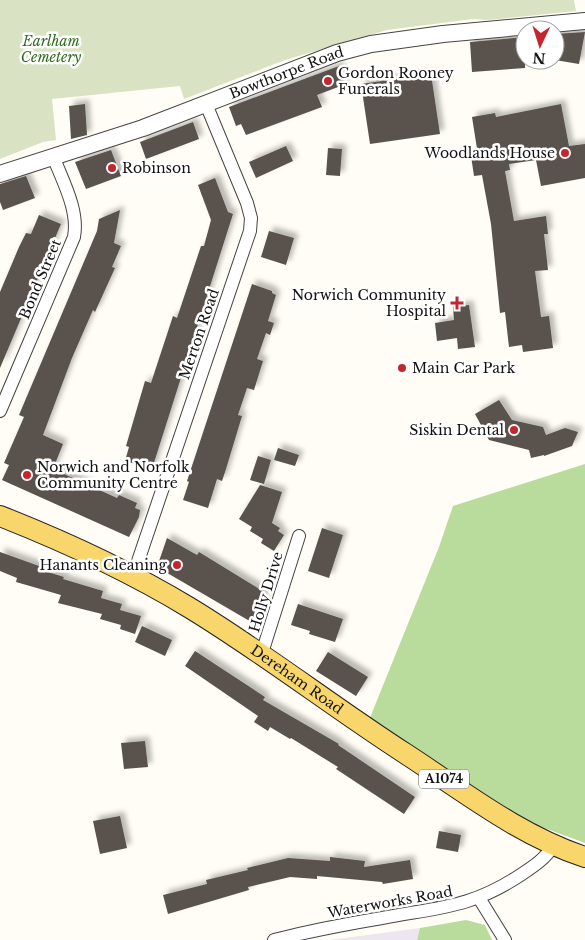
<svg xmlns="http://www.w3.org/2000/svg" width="585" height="940" viewBox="0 0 585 940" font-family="'Libre Baskerville',serif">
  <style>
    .industrial { fill: #eee6ef }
    .forest { fill: #b9dc9c }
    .cemetery { fill: #d9e3c4 }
    .building { fill: #5a524d; filter: url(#shadow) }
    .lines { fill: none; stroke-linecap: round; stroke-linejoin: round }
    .minor-casing { stroke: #444; stroke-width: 14 }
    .tertiary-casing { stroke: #444; stroke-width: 18 }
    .primary-casing { stroke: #222; stroke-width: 22 }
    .minor { stroke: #fff; stroke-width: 12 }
    .tertiary { stroke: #fff; stroke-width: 16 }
    .primary { stroke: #f9d66b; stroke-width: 20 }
    .poi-dot { fill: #c4262e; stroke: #fff; stroke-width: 2 }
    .labels { text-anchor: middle; stroke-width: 5; stroke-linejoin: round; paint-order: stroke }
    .shield { fill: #fff; stroke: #585858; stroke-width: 1 }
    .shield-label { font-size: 12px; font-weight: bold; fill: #111 }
    .park-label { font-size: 14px; font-style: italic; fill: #2f6b1f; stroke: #fff }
    .street-label { font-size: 14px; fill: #111; stroke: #fff }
    .poi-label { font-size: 14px; fill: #111; stroke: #fff; text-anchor: start }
  </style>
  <defs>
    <filter id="shadow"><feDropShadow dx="4.5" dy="-4.5" stdDeviation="2.5" flood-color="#0004"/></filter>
  </defs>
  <rect width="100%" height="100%" fill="#fffdf5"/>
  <path class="industrial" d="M 420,928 L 417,940 L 329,940 Z"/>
  <path class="forest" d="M 585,464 L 585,843 L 520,819 L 367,725 L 439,547 L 453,506 Z
    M 466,920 L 485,925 L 492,940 L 417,940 L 420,928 Z"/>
  <path class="cemetery" d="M 0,0 L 574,0 L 576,11 L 488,20 L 473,19 L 387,30 L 285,60 L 184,99 L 180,86 L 52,99 L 56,140 L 43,142 L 0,159 Z"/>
  <path class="building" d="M 585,32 L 579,64 L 555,60 L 555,34 Z
    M 525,37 L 525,68 L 472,72 L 470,42 Z
    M 339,66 L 346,84 L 317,95 L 322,107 L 246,135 L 241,124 L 236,126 L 229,107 Z
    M 431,74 L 440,134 L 370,144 L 361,84 Z
    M 85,104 L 87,135 L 71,139 L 69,106 Z
    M 561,104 L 569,146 L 585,144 L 585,178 L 541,186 L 536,160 L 509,164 L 510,170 L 505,171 L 514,221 L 546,216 L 548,234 L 544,234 L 548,270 L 535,271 L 541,317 L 549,316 L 553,348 L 523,352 L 522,345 L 509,347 L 505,312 L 500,313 L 491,224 L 482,175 L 474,176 L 471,156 L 478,155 L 472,117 L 495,113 L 496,117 Z
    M 193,122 L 199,139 L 146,159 L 140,142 Z
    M 286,146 L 293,161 L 256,178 L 249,162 Z
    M 328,148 L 342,149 L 340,176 L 326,175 Z
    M 111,150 L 121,176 L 86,189 L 75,162 Z
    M 26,176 L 35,198 L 3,210 L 0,202 L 0,184 Z
    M 215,178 L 228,212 L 233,214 L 152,469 L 125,461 L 129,447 L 126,446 L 145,381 L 151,383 L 173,316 L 177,318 L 201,246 L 204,246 L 211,220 L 198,185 Z
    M 120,210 L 114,243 L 121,246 L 112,267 L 115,268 L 95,312 L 93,310 L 72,358 L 43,435 L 63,444 L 53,469 L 117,498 L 119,495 L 137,503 L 135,508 L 140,510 L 139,517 L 129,537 L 2,480 L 9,465 L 4,463 L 24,417 L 19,415 L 97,231 L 99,219 Z
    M 39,215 L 61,224 L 0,368 L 0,292 L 19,247 L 26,233 L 31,234 Z
    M 269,231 L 294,238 L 286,265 L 261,257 Z
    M 252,284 L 272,291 L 272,293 L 276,295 L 268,321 L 274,323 L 270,335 L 266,333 L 257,359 L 263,361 L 254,390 L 247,388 L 238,415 L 242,416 L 226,469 L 222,481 L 217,479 L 208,508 L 183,500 L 189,482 L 187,481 Z
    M 469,305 L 475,347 L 458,349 L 457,338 L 437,341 L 435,323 L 454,320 L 453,307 Z
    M 499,400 L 512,420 L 543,427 L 546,435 L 565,428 L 578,432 L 572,446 L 544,456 L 544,455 L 531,458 L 529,450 L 489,440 L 475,414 Z
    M 278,448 L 299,455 L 295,466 L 274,460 Z
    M 258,456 L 271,460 L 264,484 L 250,480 Z
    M 260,485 L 282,492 L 272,523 L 280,528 L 278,531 L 284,535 L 274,551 L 261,543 L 263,539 L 250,531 L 252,527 L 239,519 Z
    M 322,528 L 343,535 L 329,578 L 308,571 Z
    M 167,538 L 197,555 L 199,552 L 266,593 L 261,601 L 265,603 L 253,623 L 157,567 Z
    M 0,552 L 39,566 L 38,569 L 64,577 L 63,579 L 103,591 L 101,598 L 122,604 L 120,610 L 141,616 L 135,634 L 120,629 L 121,625 L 100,619 L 102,614 L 58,603 L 61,595 L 16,582 L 17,578 L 0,571 Z
    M 298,604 L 343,619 L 335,642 L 309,634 L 310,631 L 291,625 Z
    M 142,626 L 172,640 L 165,656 L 135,642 Z
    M 195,651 L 265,697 L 263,700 L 339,744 L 338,745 L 415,797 L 404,814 L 336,769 L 338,767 L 291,738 L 290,739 L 270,727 L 268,731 L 254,722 L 258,716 L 185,666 Z
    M 328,652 L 368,677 L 356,696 L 316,671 Z
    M 145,741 L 148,767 L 124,769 L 121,743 Z
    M 120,816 L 127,848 L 100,854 L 93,821 Z
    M 439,831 L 461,835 L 458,852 L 436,848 Z
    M 330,857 L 365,861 L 364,867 L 410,860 L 413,879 L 383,884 L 382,882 L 317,876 L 317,879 L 290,877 L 248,887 L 249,890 L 168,914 L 163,895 L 207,884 L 206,880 L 248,870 L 247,868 L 288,858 L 330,861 Z"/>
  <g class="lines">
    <defs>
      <path id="minor" d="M 0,411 L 74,237 C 79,210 63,182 53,156
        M 133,576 L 250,231 L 251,218 L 247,203 L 206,104
        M 261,656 L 299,536
        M 479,898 L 505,940
        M 274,940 C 310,931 346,924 382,918 C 440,907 471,908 522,874 C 534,866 546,858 553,846"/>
      <g id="tertiary">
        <path id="s1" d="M 0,174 L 143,128 L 337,53 L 371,44 L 443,34 L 585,21"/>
      </g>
      <g id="primary">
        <path id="s2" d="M 0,516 C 66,542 129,571 190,608 C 264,653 333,707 406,754 C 463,791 520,836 585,857"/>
      </g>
    </defs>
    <use href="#minor" class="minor-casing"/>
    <use href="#tertiary" class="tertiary-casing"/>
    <use href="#primary" class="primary-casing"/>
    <use href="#minor" class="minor"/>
    <use href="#tertiary" class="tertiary"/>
    <use href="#primary" class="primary"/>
  </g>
  <g class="poi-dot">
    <circle cx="328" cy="81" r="5"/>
    <circle cx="565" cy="153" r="5"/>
    <circle cx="112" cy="168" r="5"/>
    <path d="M454.5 295.5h5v5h5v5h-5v5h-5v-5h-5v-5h5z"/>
    <circle cx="402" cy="368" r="5"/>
    <circle cx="514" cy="430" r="5"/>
    <circle cx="27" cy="475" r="5"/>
    <circle cx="177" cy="565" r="5"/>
  </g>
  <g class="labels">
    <rect class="shield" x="419" y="769.5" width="50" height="19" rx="4"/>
    <g class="shield-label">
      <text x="444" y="783">A1074</text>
    </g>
    <g class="park-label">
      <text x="51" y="46">Earlham<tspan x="51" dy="16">Cemetery</tspan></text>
    </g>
    <g class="street-label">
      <text dy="5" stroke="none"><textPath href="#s1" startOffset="304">Bowthorpe Road</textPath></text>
      <text transform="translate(40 279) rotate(-67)" y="5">Bond Street</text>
      <text transform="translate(199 334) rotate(-71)" y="5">Merton Road</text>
      <text transform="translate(266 592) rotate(-73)" y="5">Holly Drive</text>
      <text dy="5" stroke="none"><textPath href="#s2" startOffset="340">Dereham Road</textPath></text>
      <text transform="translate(390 902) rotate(-10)" y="5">Waterworks Road</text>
    </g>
    <g class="poi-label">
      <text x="338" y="78">Gordon Rooney<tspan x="338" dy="16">Funerals</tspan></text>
      <text x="555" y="158" text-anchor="end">Woodlands House</text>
      <text x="122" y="173">Robinson</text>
      <text x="446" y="300" text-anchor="end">Norwich Community<tspan x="446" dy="16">Hospital</tspan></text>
      <text x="412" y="373">Main Car Park</text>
      <text x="504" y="435" text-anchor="end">Siskin Dental</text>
      <text x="37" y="472">Norwich and Norfolk<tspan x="37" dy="16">Community Centre</tspan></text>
      <text x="167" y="570" text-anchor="end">Hanants Cleaning</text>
    </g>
  </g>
  <g transform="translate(540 45) rotate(184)"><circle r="24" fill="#ffffff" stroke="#a0a0a0"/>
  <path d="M0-4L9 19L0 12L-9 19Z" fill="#c4262e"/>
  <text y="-8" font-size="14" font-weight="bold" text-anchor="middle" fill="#111111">N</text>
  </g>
</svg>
